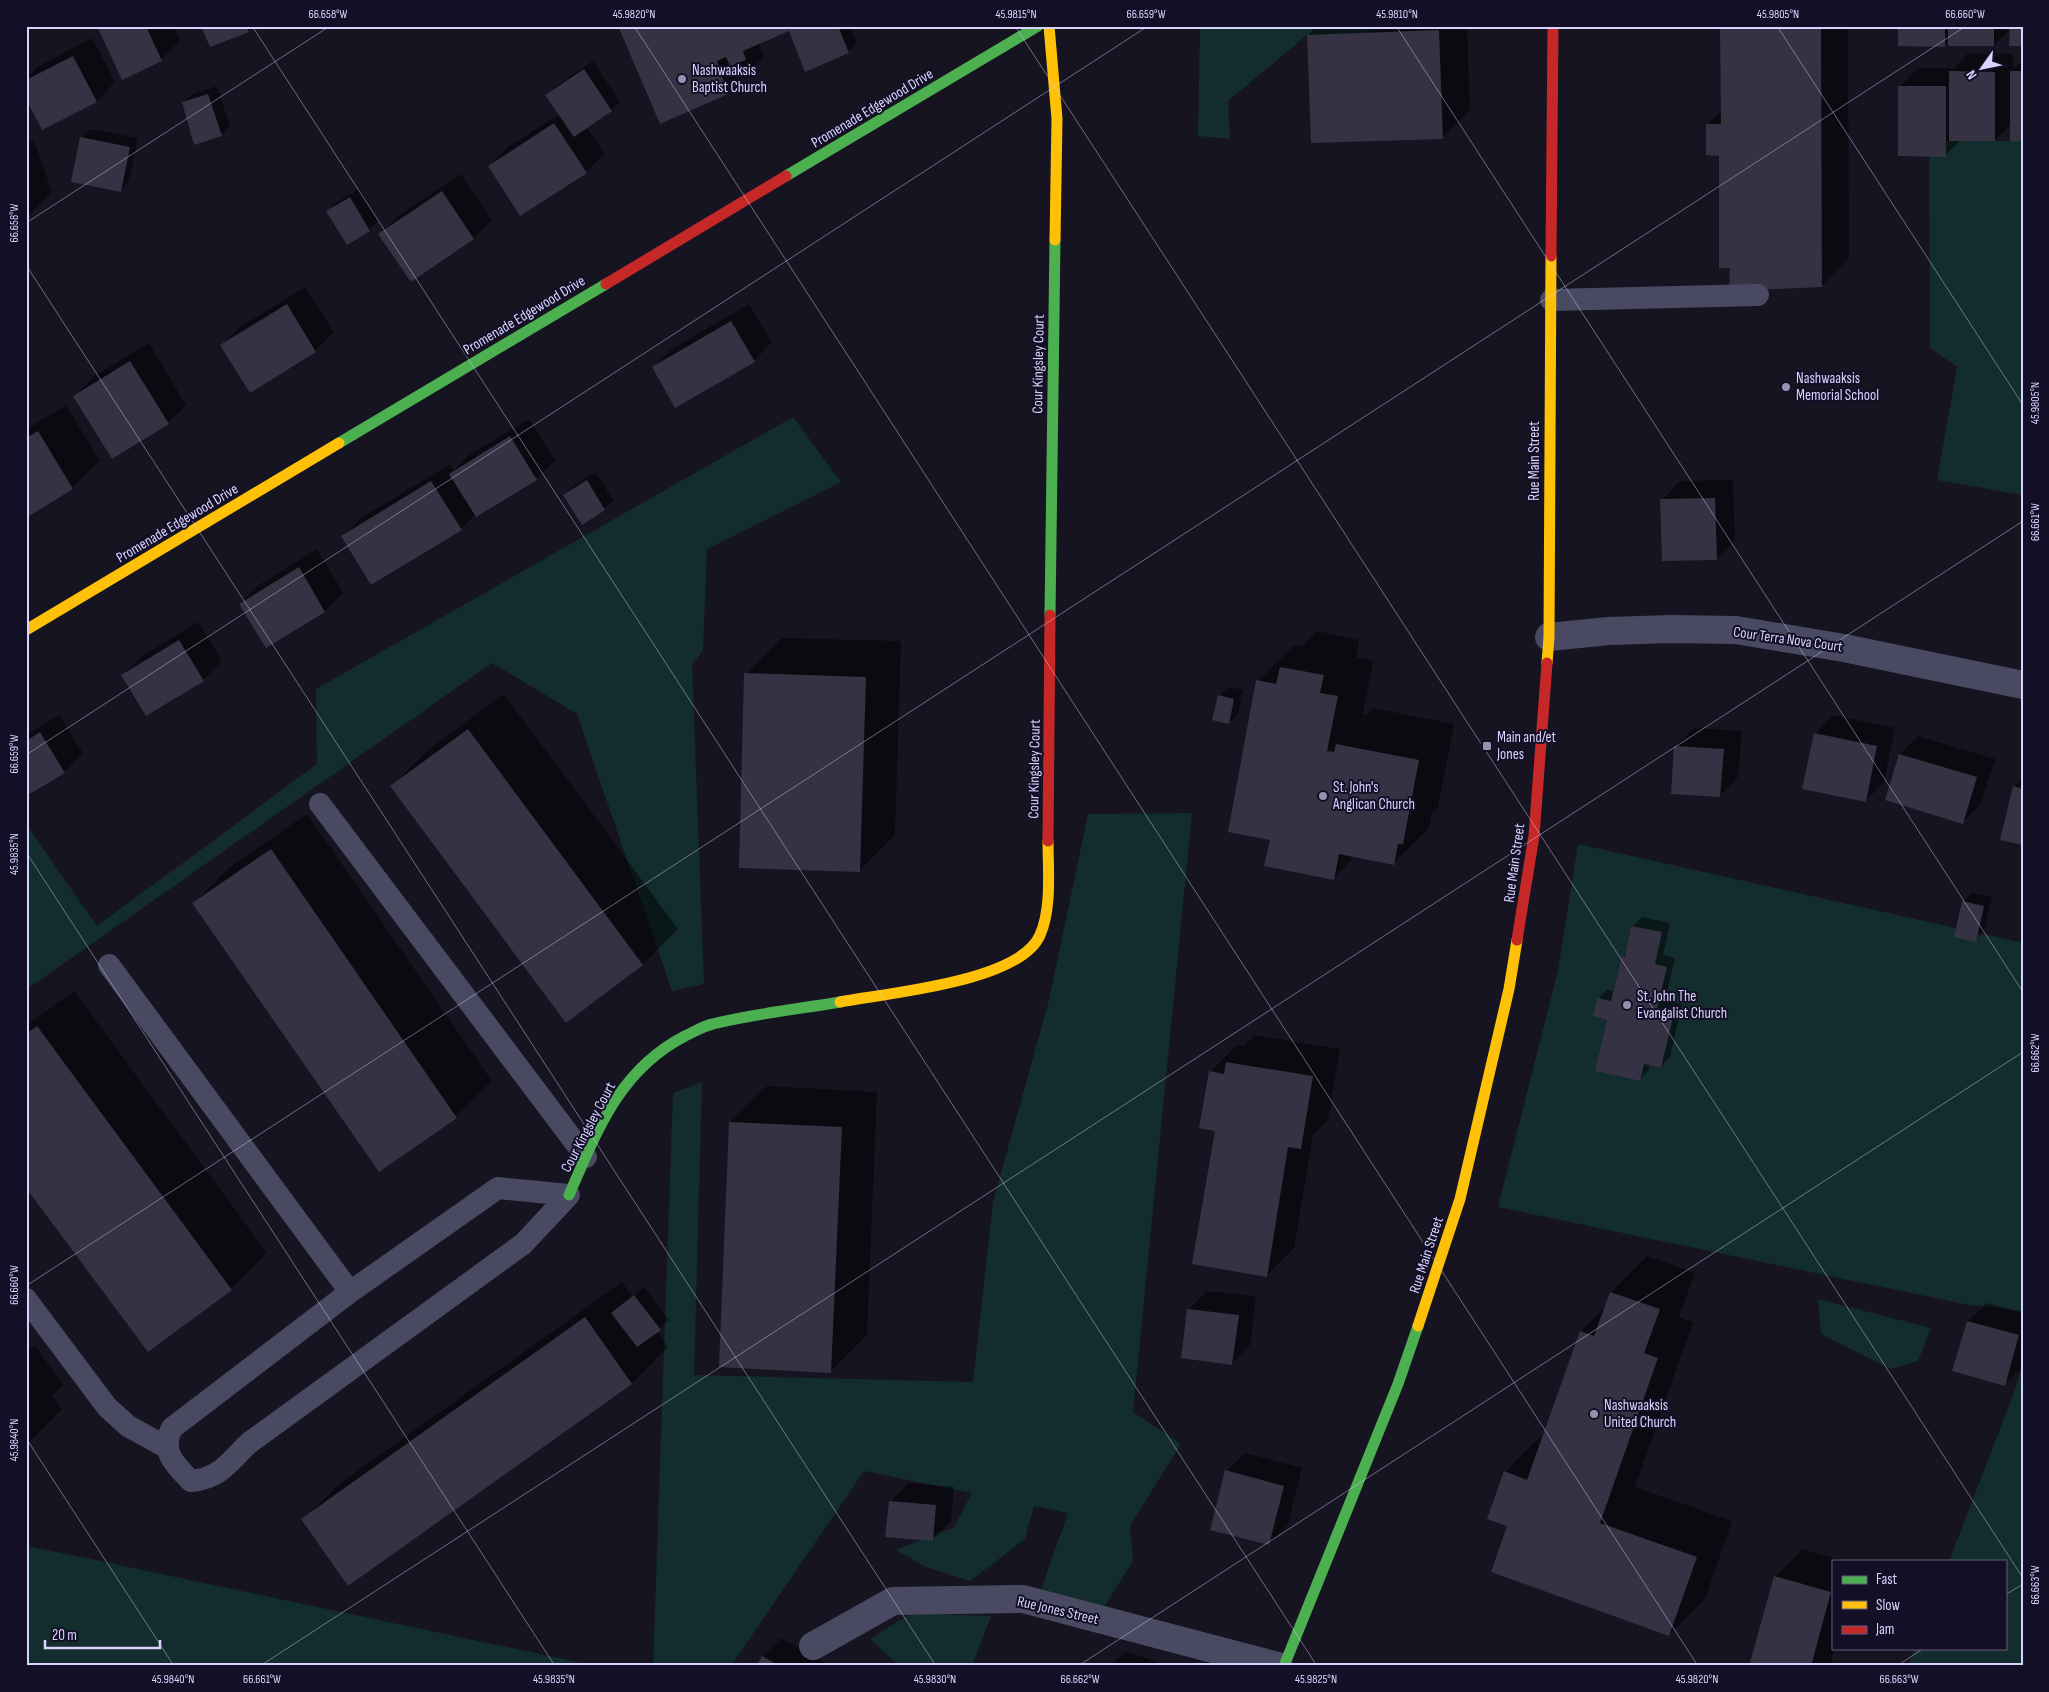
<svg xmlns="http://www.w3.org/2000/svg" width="2049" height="1692" viewBox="0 0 2049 1692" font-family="'Sofia Sans Condensed',sans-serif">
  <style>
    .green { fill: #132c2d; fill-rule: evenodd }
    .shadow { fill: #0007 }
    .building { fill: #343243 }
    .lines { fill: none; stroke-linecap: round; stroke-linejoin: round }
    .lane { stroke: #4a4962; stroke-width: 22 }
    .street { stroke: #4a4962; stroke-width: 28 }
    .fast { stroke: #4caf50; stroke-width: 11 }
    .slow { stroke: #ffc107; stroke-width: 11 }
    .jam { stroke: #c62828; stroke-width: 11 }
    .ticks { fill: none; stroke: #d9d4ff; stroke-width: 1; stroke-opacity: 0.45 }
    .poi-dot { fill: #9591b1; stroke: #130f26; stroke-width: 2 }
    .labels { text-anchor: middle; stroke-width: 4; stroke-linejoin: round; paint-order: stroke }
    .poi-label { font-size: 15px; fill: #d9d4ff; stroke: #130f26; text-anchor: start }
    .street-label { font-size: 15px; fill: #d9d4ff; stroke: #130f26 }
    .neatline { fill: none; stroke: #d9d4ff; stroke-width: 2 }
    .ticks-label { font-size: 12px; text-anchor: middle; fill: #d9d4ff }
  </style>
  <rect width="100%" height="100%" fill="#161421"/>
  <path class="green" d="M 1200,26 L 1374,26 L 1367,33 L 1307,35 L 1228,101 L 1230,139 L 1198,136 Z
    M 1946,141 L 2023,141 L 2023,495 L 1937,480 L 1957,367 L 1930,348 L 1929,156 Z
    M 793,417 L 841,482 L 707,549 L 703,651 L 692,664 L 704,984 L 672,991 L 577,714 L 492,663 L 26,990 L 26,824 L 97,926 L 317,764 L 316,689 Z
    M 1192,813 L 1133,1412 L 1181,1444 L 1130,1526 L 1133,1561 L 1104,1607 L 1039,1595 L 1068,1513 L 1034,1506 L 1025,1539 L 970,1581 L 926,1567 L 896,1550 L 954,1527 L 972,1493 L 864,1471 L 731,1666 L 653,1666 L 673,1093 L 702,1082 L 694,1375 L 973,1382 L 993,1202 L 1049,1000 L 1088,814 Z
    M 1578,844 L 2023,943 L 2023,1311 L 1969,1305 L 1498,1207 L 1558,970 ZM 1631,926 L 1661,932 L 1655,964 L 1666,967 L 1657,1009 L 1674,1014 L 1661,1068 L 1644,1064 L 1639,1081 L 1596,1071 L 1607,1020 L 1593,1016 L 1597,999 L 1611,1001 L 1622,956 L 1625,957 Z
    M 1818,1299 L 1931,1328 L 1918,1361 L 1891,1369 L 1821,1334 Z
    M 2023,1362 L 2023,1666 L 1908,1666 L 1915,1648 L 2005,1648 L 2005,1561 L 1949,1561 L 2015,1390 Z
    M 26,1546 L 72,1555 L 596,1666 L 26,1666 Z
    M 911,1613 L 991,1616 L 972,1666 L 899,1666 L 870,1639 Z"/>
  <path class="shadow" d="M 99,26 L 173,26 L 180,41 L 161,60 Z
    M 203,26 L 252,26 L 248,31 Z
    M 620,26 L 850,26 L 857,43 L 848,52 L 789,30 L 763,41 L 759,45 L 764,57 L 727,93 Z
    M 1317,26 L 1467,26 L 1470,110 L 1442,138 L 1308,35 Z
    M 1721,26 L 1848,26 L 1849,258 L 1821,286 L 1731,266 L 1720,154 L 1707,124 L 1722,110 Z
    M 1899,26 L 2023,26 L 2011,28 L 1994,45 L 1949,41 L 1944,45 Z
    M 92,38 L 115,82 L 97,101 L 43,128 L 26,96 L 26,78 L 39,66 Z
    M 1968,53 L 2013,54 L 2013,69 L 2023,60 L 2023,139 L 2011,124 L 1995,140 L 1961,140 L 1945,155 L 1900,87 L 1918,68 L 1954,68 Z
    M 593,61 L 620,102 L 611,110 L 587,127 L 605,154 L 586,172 L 489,166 L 508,147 L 560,114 L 547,95 L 556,86 Z
    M 217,86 L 230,126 L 221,135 L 183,103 L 192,94 Z
    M 90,129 L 138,138 L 129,182 L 120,191 L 81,138 Z
    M 34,140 L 52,192 L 26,218 L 26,143 Z
    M 461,174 L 492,220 L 474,238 L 411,280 L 380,234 L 398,216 Z
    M 359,189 L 378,221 L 369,230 L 347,243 L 328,211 L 337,202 Z
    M 305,287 L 334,332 L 315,351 L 222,345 L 240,327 Z
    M 749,304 L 772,342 L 754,361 L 653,368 L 672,349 Z
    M 149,343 L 186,405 L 168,423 L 75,396 L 93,377 Z
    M 66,405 L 100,461 L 72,488 L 26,516 L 26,429 Z
    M 529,419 L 555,460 L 536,479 L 476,514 L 461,529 L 343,537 L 361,518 L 450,464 L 454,470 L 469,455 Z
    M 596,472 L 613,500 L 604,509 L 564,495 L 573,486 Z
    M 1733,480 L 1735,541 L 1716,559 L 1662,500 L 1680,481 Z
    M 317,549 L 343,592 L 325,611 L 266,646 L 240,604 L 259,585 Z
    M 198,622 L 222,661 L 203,680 L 147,714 L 123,675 L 141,657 Z
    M 1317,631 L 1359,640 L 1356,657 L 1373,661 L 1363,715 L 1366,715 L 1373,708 L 1454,724 L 1438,807 L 1432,813 L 1429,828 L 1393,864 L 1355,856 L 1334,878 L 1271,839 L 1258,681 L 1294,645 L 1302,646 Z
    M 782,638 L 901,641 L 895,835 L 859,871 L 746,674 Z
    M 1228,687 L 1243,690 L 1238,714 L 1229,723 L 1219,696 Z
    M 504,694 L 678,929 L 642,965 L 392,786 L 428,750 Z
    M 59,715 L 83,753 L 64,772 L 26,795 L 26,735 Z
    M 1833,715 L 1895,728 L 1884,782 L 1866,801 L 1815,734 Z
    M 1694,728 L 1742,731 L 1738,777 L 1720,796 L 1675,746 Z
    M 1918,736 L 1995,759 L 1981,804 L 1963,822 L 1900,754 Z
    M 2023,778 L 2023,844 L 2014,787 Z
    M 307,814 L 492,1081 L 456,1117 L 194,903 L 230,867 Z
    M 1972,893 L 1992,897 L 1984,931 L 1975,940 L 1963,902 Z
    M 1642,917 L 1670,923 L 1663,955 L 1675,958 L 1665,1000 L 1682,1004 L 1670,1057 L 1661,1066 L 1650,1064 L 1648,1071 L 1639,1080 L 1598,999 L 1607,990 L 1615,992 L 1623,957 L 1627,953 L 1633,926 Z
    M 74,991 L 267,1253 L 231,1289 L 148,1351 L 26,1186 L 26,1026 Z
    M 1255,1035 L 1340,1049 L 1328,1120 L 1313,1136 L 1294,1248 L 1266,1276 L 1210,1072 L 1237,1045 L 1244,1046 Z
    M 767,1086 L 877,1092 L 867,1335 L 831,1371 L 730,1122 Z
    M 1647,1256 L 1695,1273 L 1679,1317 L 1693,1322 L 1635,1487 L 1732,1521 L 1705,1599 L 1669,1635 L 1508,1525 L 1505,1472 L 1541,1436 L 1544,1437 L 1581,1331 L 1606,1306 L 1611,1292 Z
    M 622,1282 L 632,1296 L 644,1287 L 669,1320 L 657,1331 L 668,1347 L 632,1383 L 349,1584 L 303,1520 L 339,1484 Z
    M 1207,1291 L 1256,1296 L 1250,1345 L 1232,1363 L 1183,1357 L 1189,1309 Z
    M 1987,1303 L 2023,1313 L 2023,1366 L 2004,1385 L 1954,1370 L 1968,1321 Z
    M 35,1345 L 63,1385 L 52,1396 L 62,1409 L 26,1445 L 26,1351 Z
    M 1245,1453 L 1302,1468 L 1288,1525 L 1269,1544 L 1226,1471 Z
    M 908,1483 L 954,1487 L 951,1521 L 932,1540 L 890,1502 Z
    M 1802,1549 L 1844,1561 L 1833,1561 L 1833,1648 L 1835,1648 L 1830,1666 L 1751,1666 L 1775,1577 Z
    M 781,1638 L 831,1666 L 758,1666 L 763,1656 Z
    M 1126,1651 L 1167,1666 L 1111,1666 Z"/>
  <path class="building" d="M 97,26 L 146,26 L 162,61 L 122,80 Z
    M 201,26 L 246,26 L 249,32 L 210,47 Z
    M 618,26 L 838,26 L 849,53 L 805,72 L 789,31 L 743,51 L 746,60 L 730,66 L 726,57 L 717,61 L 728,94 L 660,124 Z
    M 1720,26 L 1821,26 L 1822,287 L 1729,291 L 1730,268 L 1719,268 L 1719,156 L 1706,155 L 1706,124 L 1721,124 Z
    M 1898,26 L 1945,26 L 1945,47 L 1898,46 Z
    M 1948,26 L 1994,26 L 1994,46 L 1948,46 Z
    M 2010,26 L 2023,26 L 2023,46 L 2009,46 Z
    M 1439,30 L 1443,139 L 1311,143 L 1307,35 Z
    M 73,56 L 97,102 L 42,130 L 26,99 L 26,80 Z
    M 584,69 L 612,111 L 574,137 L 545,95 Z
    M 1949,71 L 1995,72 L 1995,141 L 1949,141 Z
    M 2010,71 L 2023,71 L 2023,141 L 2010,141 Z
    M 1898,86 L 1946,86 L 1946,157 L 1898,156 Z
    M 208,94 L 222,136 L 194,145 L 182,102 Z
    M 554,123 L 587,173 L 520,216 L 488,166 Z
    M 80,137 L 130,147 L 121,192 L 71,182 Z
    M 442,191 L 474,239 L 411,282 L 378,234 Z
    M 350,197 L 370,231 L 347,245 L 326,211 Z
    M 287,304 L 316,352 L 250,393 L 220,345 Z
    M 731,321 L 755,362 L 675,408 L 652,367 Z
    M 130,361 L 169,424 L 112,459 L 73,396 Z
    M 38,431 L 73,489 L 26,518 L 26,438 Z
    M 510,436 L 537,480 L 476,517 L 449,474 Z
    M 587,480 L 605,510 L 582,525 L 563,495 Z
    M 431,481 L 462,530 L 371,585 L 341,536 Z
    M 1715,498 L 1717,560 L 1662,561 L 1660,499 Z
    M 299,567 L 325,612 L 266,648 L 239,604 Z
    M 179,640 L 204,681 L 146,716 L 121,675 Z
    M 1280,667 L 1324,675 L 1320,693 L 1338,696 L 1327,751 L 1334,752 L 1336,744 L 1419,760 L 1403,844 L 1398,844 L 1394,865 L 1339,854 L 1334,880 L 1264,866 L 1270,840 L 1228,832 L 1256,680 L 1276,684 Z
    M 744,673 L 866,677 L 860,872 L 739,868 Z
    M 1218,695 L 1234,699 L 1229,724 L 1212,720 Z
    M 468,729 L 643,965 L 566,1023 L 390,786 Z
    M 40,732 L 65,773 L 26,796 L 26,741 Z
    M 1814,733 L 1877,746 L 1866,802 L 1802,789 Z
    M 1674,746 L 1724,749 L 1720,797 L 1671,794 Z
    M 1899,754 L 1977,777 L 1963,824 L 1885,800 Z
    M 2013,786 L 2023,789 L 2023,845 L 2000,840 Z
    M 271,849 L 457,1118 L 379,1172 L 192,903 Z
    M 1962,901 L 1984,906 L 1976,942 L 1954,937 Z
    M 1631,926 L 1662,932 L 1655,964 L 1667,967 L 1657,1009 L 1674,1013 L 1661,1068 L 1644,1064 L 1640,1081 L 1595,1071 L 1607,1020 L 1593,1016 L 1597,998 L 1611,1001 L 1622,956 L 1625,957 Z
    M 37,1026 L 232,1290 L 148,1352 L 26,1188 L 26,1034 Z
    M 1226,1062 L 1313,1076 L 1301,1149 L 1288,1147 L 1267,1277 L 1192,1264 L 1215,1131 L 1199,1128 L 1209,1071 L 1224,1074 Z
    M 729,1122 L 842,1127 L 831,1373 L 719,1367 Z
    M 1610,1292 L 1660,1309 L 1644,1353 L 1658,1358 L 1600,1523 L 1697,1557 L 1669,1636 L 1491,1572 L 1507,1526 L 1487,1519 L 1504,1471 L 1527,1480 L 1580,1331 L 1594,1336 Z
    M 634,1295 L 661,1330 L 637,1347 L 611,1313 Z
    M 1187,1309 L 1239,1315 L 1232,1365 L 1181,1358 Z
    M 585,1317 L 632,1384 L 348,1586 L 301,1519 Z
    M 1967,1321 L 2019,1335 L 2005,1386 L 1952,1371 Z
    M 1225,1470 L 1284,1486 L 1269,1545 L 1210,1530 Z
    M 889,1501 L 936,1505 L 933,1541 L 885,1537 Z
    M 1774,1576 L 1831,1592 L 1811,1666 L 1749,1666 Z
    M 762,1656 L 780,1666 L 756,1666 Z"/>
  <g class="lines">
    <path class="lane" d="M 1551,300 L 1758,295
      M 320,804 L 586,1157
      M 109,965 L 350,1292
      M 498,1188 L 569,1195 L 523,1244 L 249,1443 C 229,1462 221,1478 191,1481 C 175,1465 160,1451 172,1428 L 350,1292 Z
      M 26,1299 L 107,1407 L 128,1426 L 166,1447"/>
    <path class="street" d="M 1549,637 L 1609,631 L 1671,629 L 1736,630 L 1844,648 L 2023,685
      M 813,1646 L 893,1601 L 1023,1599 L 1278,1666"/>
    <path class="fast" d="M 786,176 L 1038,26
      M 339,443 L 606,284
      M 1050,615 L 1055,240
      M 569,1195 C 597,1131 619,1070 685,1036 C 694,1032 703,1026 713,1024 C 752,1014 799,1009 840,1002
      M 1284,1666 L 1398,1384 L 1418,1326"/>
    <path class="slow" d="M 1049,26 L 1057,119 L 1055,240
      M 26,630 L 339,443
      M 1547,663 L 1549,637 L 1551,256
      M 840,1002 C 887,993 1020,982 1040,935 C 1052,908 1048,870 1048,841
      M 1418,1326 L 1460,1199 L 1509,989 L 1517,940"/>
    <path class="jam" d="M 1551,256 L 1553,26
      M 606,284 L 786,176
      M 1048,841 L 1050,615
      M 1517,940 L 1534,836 L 1547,663"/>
  </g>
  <path class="ticks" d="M 252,26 L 1317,1666M 634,26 L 1698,1666M 1015,26 L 2023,1578M 1396,26 L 2023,992M 1777,26 L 2023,405M 26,223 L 330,26M 26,265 L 936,1666M 26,755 L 1148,26M 26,852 L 555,1666M 26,1286 L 1966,26M 26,1438 L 174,1666M 2005,1595 L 2023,1584M 260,1666 L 2023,521M 1078,1666 L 2023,1052M 1897,1666 L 1924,1648"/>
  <g class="poi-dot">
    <circle cx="682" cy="79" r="5"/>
    <circle cx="1786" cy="387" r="5"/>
    <rect x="1482" y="741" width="10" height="10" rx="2.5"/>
    <circle cx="1323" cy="796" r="5"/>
    <circle cx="1627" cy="1005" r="5"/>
    <circle cx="1594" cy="1414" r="5"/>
  </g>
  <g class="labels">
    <g class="poi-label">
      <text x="692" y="75">Nashwaaksis<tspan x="692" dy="17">Baptist Church</tspan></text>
      <text x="1796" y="383">Nashwaaksis<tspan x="1796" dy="17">Memorial School</tspan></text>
      <text x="1497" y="742">Main and/et<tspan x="1497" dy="17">Jones</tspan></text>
      <text x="1333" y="792">St. John's<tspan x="1333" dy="17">Anglican Church</tspan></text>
      <text x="1637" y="1001">St. John The<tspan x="1637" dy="17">Evangalist Church</tspan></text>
      <text x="1604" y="1410">Nashwaaksis<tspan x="1604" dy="17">United Church</tspan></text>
    </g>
    <g class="street-label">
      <text transform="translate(872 108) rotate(-31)" y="5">Promenade Edgewood Drive</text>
      <text transform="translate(524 315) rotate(-31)" y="5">Promenade Edgewood Drive</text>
      <text transform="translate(1038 364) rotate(-89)" y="5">Cour Kingsley Court</text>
      <text transform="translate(1534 461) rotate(-90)" y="5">Rue Main Street</text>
      <text transform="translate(177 523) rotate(-31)" y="5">Promenade Edgewood Drive</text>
      <text transform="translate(1788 639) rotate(8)" y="5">Cour Terra Nova Court</text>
      <text transform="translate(1034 769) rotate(-89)" y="5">Cour Kingsley Court</text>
      <text transform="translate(1514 863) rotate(-82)" y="5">Rue Main Street</text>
      <text transform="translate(588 1127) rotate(-62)" y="5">Cour Kingsley Court</text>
      <text transform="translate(1426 1255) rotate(-72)" y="5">Rue Main Street</text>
      <text transform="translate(1058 1610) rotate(13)" y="5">Rue Jones Street</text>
    </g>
  </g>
  <rect width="2049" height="1692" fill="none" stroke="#130f26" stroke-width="55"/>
  <rect x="1832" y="1560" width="175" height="90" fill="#130f26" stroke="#625e7d"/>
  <rect x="1842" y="1576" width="25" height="8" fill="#4caf50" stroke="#625e7d"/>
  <text x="1876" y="1584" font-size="15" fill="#d9d4ff">Fast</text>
  <rect x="1842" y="1601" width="25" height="8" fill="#ffc107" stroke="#625e7d"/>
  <text x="1876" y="1610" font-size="15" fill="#d9d4ff">Slow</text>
  <rect x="1842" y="1626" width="25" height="8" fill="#c62828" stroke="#625e7d"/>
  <text x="1876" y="1634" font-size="15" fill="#d9d4ff">Jam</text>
  <g transform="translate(1982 68) rotate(237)" stroke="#130f26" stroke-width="4" paint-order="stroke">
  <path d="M0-4L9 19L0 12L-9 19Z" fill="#d9d4ff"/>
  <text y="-8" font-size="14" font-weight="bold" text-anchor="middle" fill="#d9d4ff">N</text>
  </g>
  <path d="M45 1640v8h115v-8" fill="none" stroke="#d9d4ff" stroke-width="2.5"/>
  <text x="52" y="1640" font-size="15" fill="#d9d4ff" stroke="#130f26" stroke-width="4" paint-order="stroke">20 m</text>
  <rect x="28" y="28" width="1994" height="1636" class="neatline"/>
  <g class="ticks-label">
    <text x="328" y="18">66.658°W</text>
    <text x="634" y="18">45.9820°N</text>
    <text x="1016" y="18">45.9815°N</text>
    <text x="1146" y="18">66.659°W</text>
    <text x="1397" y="18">45.9810°N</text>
    <text x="1778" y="18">45.9805°N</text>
    <text x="1965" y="18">66.660°W</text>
    <text transform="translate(14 223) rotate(-90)" y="4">66.658°W</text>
    <text transform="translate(2035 403) rotate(-90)" y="4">45.9805°N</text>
    <text transform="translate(2035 522) rotate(-90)" y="4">66.661°W</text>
    <text transform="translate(14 754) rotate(-90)" y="4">66.659°W</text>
    <text transform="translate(14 854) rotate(-90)" y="4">45.9835°N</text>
    <text transform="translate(2035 1053) rotate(-90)" y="4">66.662°W</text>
    <text transform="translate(14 1285) rotate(-90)" y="4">66.660°W</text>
    <text transform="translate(14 1440) rotate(-90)" y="4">45.9840°N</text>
    <text transform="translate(2035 1585) rotate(-90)" y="4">66.663°W</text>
    <text x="173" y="1683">45.9840°N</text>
    <text x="262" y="1683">66.661°W</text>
    <text x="554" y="1683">45.9835°N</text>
    <text x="935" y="1683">45.9830°N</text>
    <text x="1080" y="1683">66.662°W</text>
    <text x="1316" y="1683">45.9825°N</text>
    <text x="1697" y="1683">45.9820°N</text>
    <text x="1899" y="1683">66.663°W</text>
  </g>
</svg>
